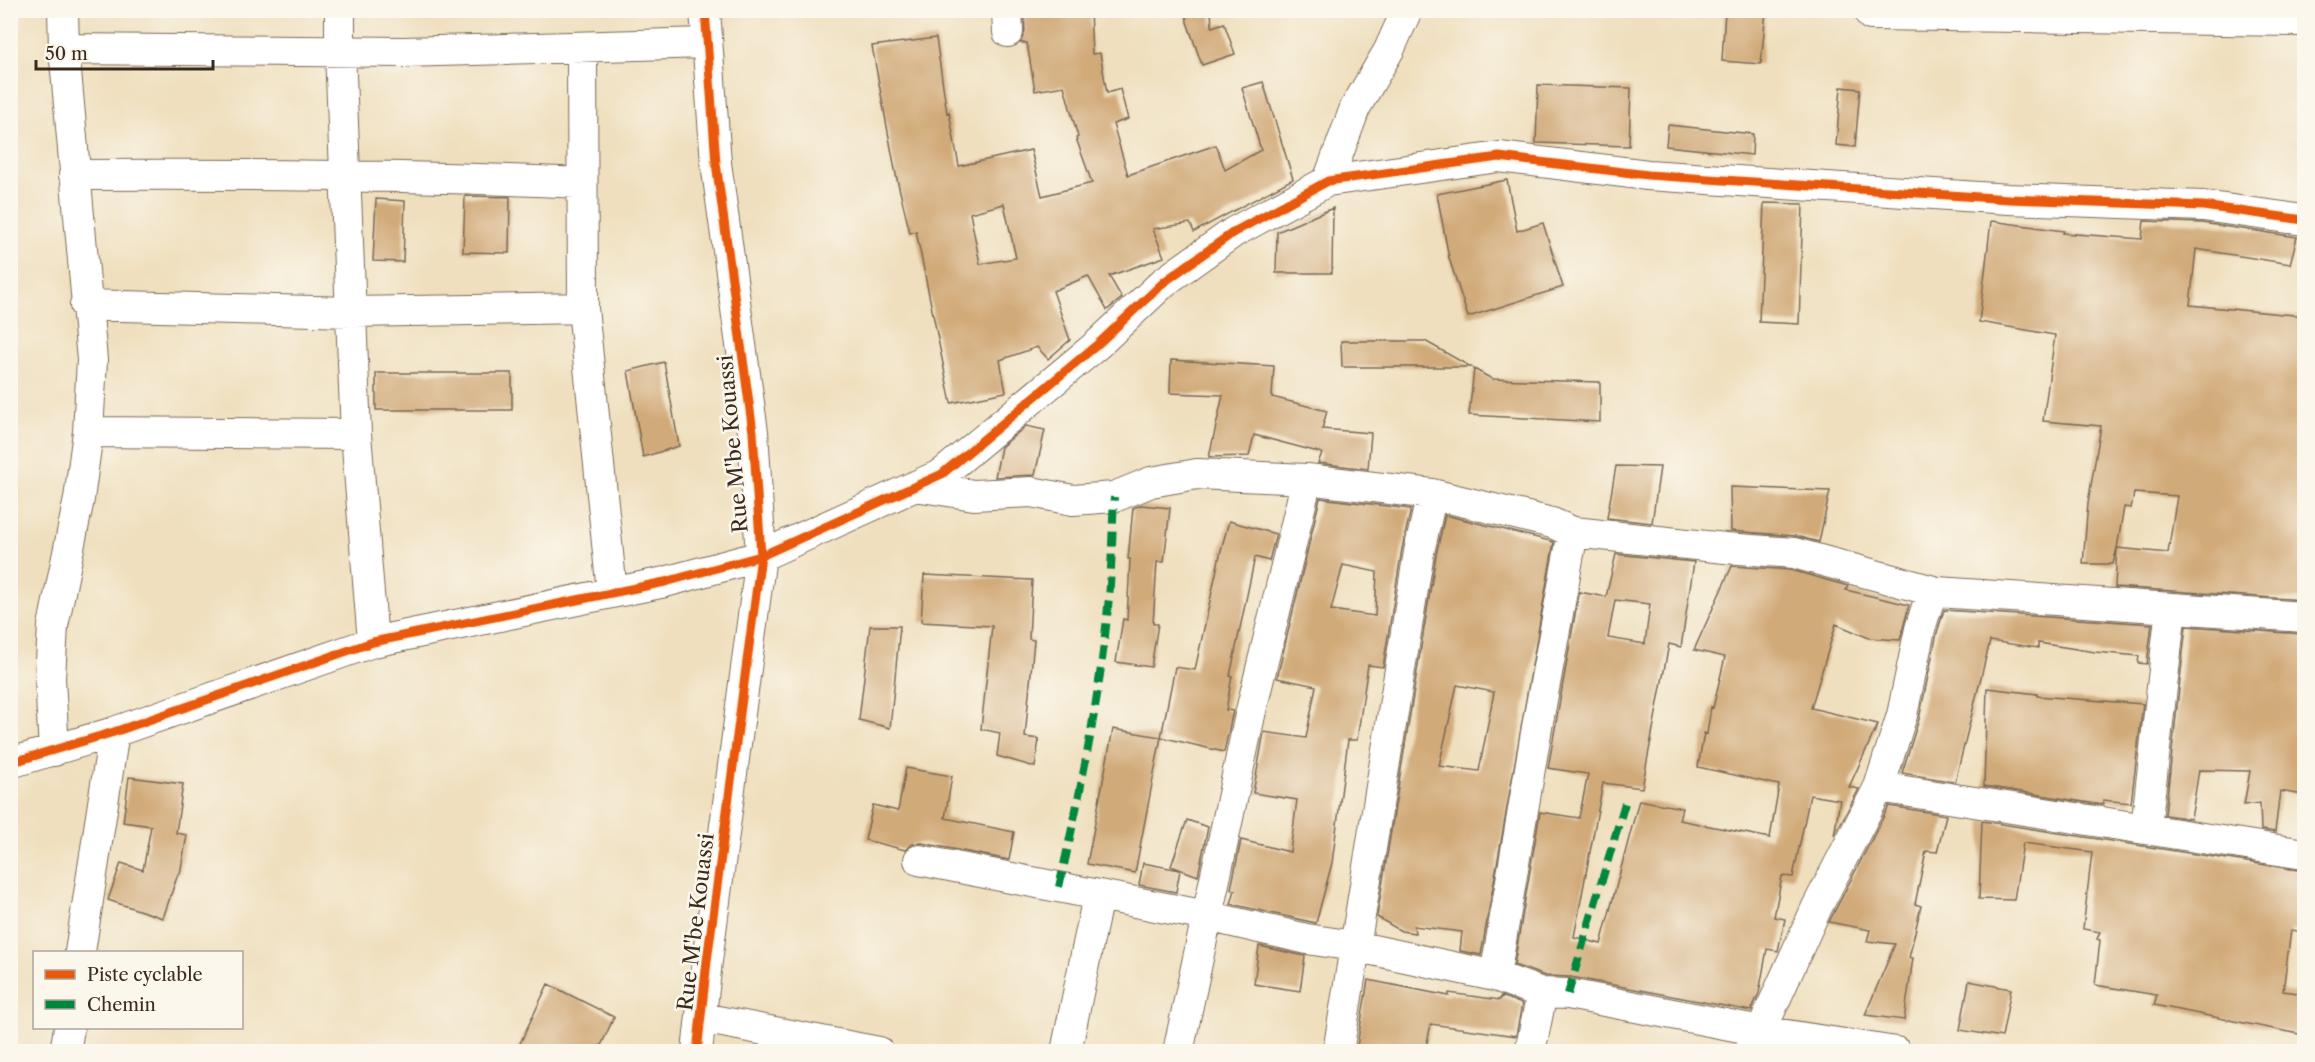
<svg xmlns="http://www.w3.org/2000/svg" width="2315" height="1062" viewBox="0 0 2315 1062" font-family="'Libre Caslon Text',serif">
  <style>
    .building { fill: #d1aa79; fill-rule: evenodd }
    .lines { fill: none; stroke-linecap: round; stroke-linejoin: round }
    .minor-casing { stroke: #7a6956; stroke-width: 32 }
    .minor { stroke: #fff; stroke-width: 30 }
    .quiet { stroke: #00873e; stroke-width: 8; stroke-dasharray: 15 8; stroke-linecap: butt }
    .cycleway-casing { stroke: #fbf7ec; stroke-width: 13 }
    .cycleway { stroke: #e8590c; stroke-width: 9 }
    .labels { text-anchor: middle; stroke-width: 5; stroke-linejoin: round; paint-order: stroke }
    .street-label { font-size: 21px; fill: #3b2a1e; stroke: #fbf7ec }
  </style>
  <rect width="100%" height="100%" fill="#fbf7ec"/>
  <filter id="ink" filterUnits="userSpaceOnUse"><feTurbulence type="fractalNoise" baseFrequency=".0167" numOctaves="2"/><feDisplacementMap in="SourceGraphic" scale="12" xChannelSelector="R" yChannelSelector="G"/><feConvolveMatrix kernelMatrix="1 2 1 2 8 2 1 2 1" color-interpolation-filters="sRGB"/></filter>
  <filter id="wash" filterUnits="userSpaceOnUse"><feTurbulence type="fractalNoise" baseFrequency=".008" numOctaves="4" result="noise"/><feDisplacementMap in="SourceGraphic" scale="24" xChannelSelector="R" yChannelSelector="G"/><feGaussianBlur stdDeviation="1.35" result="paint"/><feColorMatrix in="noise" values="0 0 0 0 0 0 0 0 0 0 0 0 0 0 0 0 0 1.4 0 .05"/><feComposite in="paint" operator="in"/></filter>
  <g filter="url(#wash)">
    <rect width="100%" height="100%" fill="#efdfbe"/>
    <g id="blocks">
      <path class="building" d="M 1024,10 L 1090,10 L 1092,54 L 1100,53 L 1107,93 L 1120,89 L 1128,119 L 1113,124 L 1128,175 L 1216,145 L 1225,170 L 1261,150 L 1242,88 L 1263,82 L 1293,179 L 1194,232 L 1190,223 L 1153,229 L 1164,257 L 1109,276 L 1122,298 L 1107,310 L 1088,276 L 1053,291 L 1070,340 L 1048,359 L 1037,347 L 1000,360 L 1006,392 L 951,403 L 916,231 L 910,233 L 896,175 L 872,46 L 936,38 L 947,113 L 949,112 L 959,166 L 1031,150 L 1042,196 L 1092,183 L 1076,138 L 1078,137 L 1064,86 L 1035,91 L 1027,43 L 1020,43 L 1025,32 ZM 1004,204 L 1016,258 L 980,264 L 970,213 Z
        M 1186,10 L 1211,10 L 1212,27 L 1224,23 L 1235,54 L 1202,65 L 1187,22 Z
        M 1725,10 L 1766,10 L 1761,64 L 1722,61 Z
        M 1538,85 L 1631,88 L 1629,146 L 1536,143 Z
        M 1841,87 L 1860,89 L 1855,147 L 1836,145 Z
        M 1668,125 L 1753,134 L 1752,155 L 1666,146 Z
        M 1507,180 L 1517,231 L 1543,223 L 1563,287 L 1468,317 L 1449,258 L 1437,194 Z
        M 465,196 L 510,197 L 509,253 L 463,252 Z
        M 376,199 L 405,201 L 403,262 L 373,261 Z
        M 1764,203 L 1803,204 L 1799,324 L 1759,322 Z
        M 1333,208 L 1332,273 L 1276,273 L 1277,232 Z
        M 1991,221 L 2064,231 L 2063,233 L 2142,239 L 2144,221 L 2202,223 L 2297,237 L 2290,264 L 2196,249 L 2190,305 L 2304,316 L 2304,600 L 2115,587 L 2117,548 L 2113,564 L 2083,564 L 2088,503 L 2101,426 L 2043,421 L 2055,335 L 1979,322 ZM 2134,493 L 2177,496 L 2168,553 L 2117,548 L 2124,507 L 2131,508 Z
        M 1341,341 L 1425,341 L 1471,367 L 1342,367 Z
        M 1171,360 L 1274,366 L 1272,397 L 1327,411 L 1322,429 L 1371,433 L 1368,469 L 1318,463 L 1322,453 L 1254,435 L 1249,456 L 1209,457 L 1223,395 L 1170,393 Z
        M 664,362 L 679,446 L 643,457 L 628,371 Z
        M 1474,369 L 1492,379 L 1600,382 L 1600,422 L 1469,415 Z
        M 376,373 L 512,373 L 512,410 L 376,410 Z
        M 1026,426 L 1045,430 L 1035,475 L 995,477 L 1001,447 Z
        M 1616,466 L 1660,467 L 1652,523 L 1607,518 Z
        M 1730,487 L 1830,491 L 1819,542 L 1795,536 L 1731,531 Z
        M 1320,498 L 1411,509 L 1402,549 L 1383,667 L 1368,665 L 1357,740 L 1348,740 L 1332,863 L 1316,923 L 1231,904 L 1235,890 L 1231,889 L 1241,840 L 1290,852 L 1297,800 L 1253,793 L 1264,732 L 1306,738 L 1316,686 L 1277,678 ZM 1343,565 L 1377,572 L 1375,616 L 1331,610 Z
        M 1141,505 L 1170,508 L 1164,562 L 1157,562 L 1153,624 L 1158,624 L 1151,667 L 1116,662 L 1123,619 L 1127,620 L 1130,559 L 1128,559 L 1133,508 Z
        M 1445,515 L 1554,542 L 1481,955 L 1460,951 L 1462,932 L 1414,926 L 1415,933 L 1401,931 L 1377,917 L 1436,555 ZM 1457,685 L 1494,692 L 1479,771 L 1439,766 Z
        M 1229,521 L 1276,534 L 1269,561 L 1255,557 L 1230,676 L 1232,676 L 1226,710 L 1233,711 L 1224,752 L 1161,737 L 1175,667 L 1195,670 L 1221,550 Z
        M 1616,554 L 1694,562 L 1681,647 L 1669,644 L 1642,788 L 1603,783 L 1574,937 L 1601,944 L 1639,800 L 1682,808 L 1679,820 L 1770,838 L 1779,785 L 1698,767 L 1704,733 L 1707,734 L 1711,707 L 1713,708 L 1725,657 L 1694,650 L 1732,566 L 1791,570 L 1848,586 L 1846,590 L 1909,605 L 1900,640 L 1869,638 L 1836,624 L 1811,708 L 1878,724 L 1849,787 L 1859,789 L 1834,836 L 1840,800 L 1810,795 L 1793,877 L 1782,876 L 1774,917 L 1785,919 L 1778,951 L 1767,949 L 1759,993 L 1751,1011 L 1571,977 L 1545,976 L 1514,965 L 1540,812 L 1579,818 L 1588,774 L 1548,768 L 1579,592 L 1606,597 ZM 1615,600 L 1650,604 L 1645,644 L 1608,638 Z
        M 924,575 L 1032,580 L 1029,639 L 1034,640 L 1025,737 L 1039,739 L 1035,767 L 997,756 L 1000,733 L 981,729 L 992,626 L 921,622 Z
        M 1944,610 L 2152,624 L 2147,664 L 2138,663 L 2139,656 L 2095,652 L 2038,643 L 2038,648 L 1990,641 L 1955,782 L 1902,773 L 1919,719 L 1937,633 Z
        M 870,626 L 900,626 L 890,728 L 859,720 Z
        M 2186,626 L 2304,634 L 2304,795 L 2280,791 L 2275,832 L 2261,830 L 2260,803 L 2244,805 L 2250,771 L 2199,770 L 2191,819 L 2165,815 Z
        M 1987,688 L 2037,694 L 2037,696 L 2143,704 L 2131,803 L 2103,800 L 2103,805 L 1984,786 Z
        M 1113,729 L 1161,737 L 1135,873 L 1087,864 Z
        M 906,768 L 952,776 L 945,818 L 1014,832 L 1009,860 L 922,843 L 913,844 L 905,850 L 865,840 L 873,805 L 898,811 Z
        M 129,777 L 183,784 L 176,833 L 187,835 L 180,874 L 178,874 L 163,918 L 108,900 L 121,863 L 143,870 L 151,826 L 123,822 Z
        M 1889,806 L 1946,815 L 1937,852 L 1926,851 L 1915,904 L 1921,906 L 1909,958 L 1913,958 L 1904,1020 L 1865,1015 L 1895,944 L 1867,941 L 1870,930 L 1829,922 Z
        M 1187,820 L 1208,827 L 1198,876 L 1171,866 Z
        M 1982,821 L 2304,871 L 2304,932 L 2291,930 L 2283,991 L 2304,994 L 2304,1035 L 2154,1005 L 2157,995 L 2095,985 L 2100,940 L 2097,939 L 2100,932 L 2083,929 L 2092,852 L 2023,843 L 2014,900 L 1979,899 Z
        M 1143,863 L 1180,870 L 1176,892 L 1139,885 Z
        M 1259,946 L 1305,956 L 1300,991 L 1254,984 Z
        M 1368,980 L 1449,996 L 1449,993 L 1500,1000 L 1501,996 L 1522,1004 L 1516,1036 L 1431,1024 L 1425,1052 L 1356,1052 Z
        M 1969,981 L 2011,989 L 2002,1037 L 1960,1030 Z
        M 548,984 L 614,1017 L 598,1052 L 516,1052 Z"/>
    </g>
  </g>
  <g filter="url(#ink)">
    <use href="#blocks" fill-opacity="0" stroke="#7a6956" stroke-width="1.5"/>
    <g class="lines">
      <defs>
        <path id="minor" d="M 340,10 L 340,52 L 356,434 L 373,642
          M 1007,10 L 1008,32
          M 1871,15 L 2304,21
          M 582,48 L 583,308 L 612,592
          M 64,49 L 404,52 L 706,43
          M 74,175 C 244,174 413,175 582,183
          M 1328,181 L 1355,108 L 1389,50 L 1407,10
          M 85,305 L 351,312 L 583,308
          M 88,432 L 356,434
          M 915,486 L 974,495 L 1031,492 L 1073,500 L 1114,497 L 1151,482 L 1197,474 L 1307,479 L 1432,494 L 1552,523 L 1573,532 L 1725,548 L 1794,553 L 1937,592
          M 54,751 L 50,678 L 53,626 L 79,499 L 88,432 L 92,360 L 64,49 L 63,10
          M 10,763 L 114,732 L 373,642 L 665,582 L 761,556 L 942,474 L 1098,344 L 1164,282 L 1234,232 L 1328,181 L 1499,157 L 1648,175 L 2009,199 L 2203,206 L 2304,220
          M 1879,787 L 2304,854
          M 2146,828 L 2171,608
          M 919,860 L 1207,916 L 1307,939 L 1354,946 L 1495,976 L 1542,993
          M 80,952 L 114,732
          M 1495,976 L 1537,727 L 1573,532
          M 702,1018 L 879,1052
          M 65,1052 L 69,1028
          M 697,1052 L 707,961 L 761,556 L 753,432 L 716,163 L 705,10
          M 1066,1052 L 1098,896
          M 1178,1052 L 1250,715 L 1307,479
          M 1338,1052 L 1419,552 L 1432,494
          M 1530,1052 L 1542,993 L 1568,994 L 1761,1031 L 1896,1052
          M 1749,1052 L 1761,1031 L 1817,907 L 1879,787 L 1902,715 L 1920,629 L 1929,600 L 1937,592 L 2304,617"/>
      </defs>
      <use href="#minor" class="minor-casing"/>
      <use href="#minor" class="minor"/>
      <path class="quiet" d="M 1059,887 C 1080,795 1099,702 1108,607 C 1112,571 1112,534 1114,497
        M 1568,994 L 1625,803"/>
      <defs>
        <path id="cycleway" d="M 10,763 L 114,732 L 373,642 L 665,582 L 761,556 L 942,474 L 1098,344 L 1164,282 L 1234,232 L 1328,181 L 1499,157 L 1648,175 L 2009,199 L 2203,206 L 2304,220
          M 697,1052 L 707,961 L 761,556 L 753,432 L 716,163 L 705,10"/>
      </defs>
      <use href="#cycleway" class="cycleway-casing"/>
      <use href="#cycleway" class="cycleway"/>
    </g>
  </g>
  <g class="labels">
    <g class="street-label">
      <text transform="translate(733 444) rotate(-95)" y="7">Rue M'be Kouassi</text>
      <text transform="translate(696 922) rotate(-83)" y="7">Rue M'be Kouassi</text>
    </g>
  </g>
  <rect width="2315" height="1062" fill="none" stroke="#fbf7ec" stroke-width="36"/>
  <rect x="33" y="951" width="210" height="78" fill="#fbf7ec" stroke="#aea59a" stroke-width="1.5"/>
  <rect x="45" y="970" width="30" height="9" fill="#e8590c" stroke="#aea59a" stroke-width="1.5"/>
  <text x="87" y="981" font-size="18" fill="#3b2a1e">Piste cyclable</text>
  <rect x="45" y="1000" width="30" height="9" fill="#00873e" stroke="#aea59a" stroke-width="1.5"/>
  <text x="87" y="1011" font-size="18" fill="#3b2a1e">Chemin</text>
  <path d="M36 60v9h177v-9" fill="none" stroke="#3b2a1e" stroke-width="3"/>
  <text x="45" y="60" font-size="18" fill="#3b2a1e" stroke="#fbf7ec" stroke-width="4.5" paint-order="stroke">50 m</text>
</svg>
